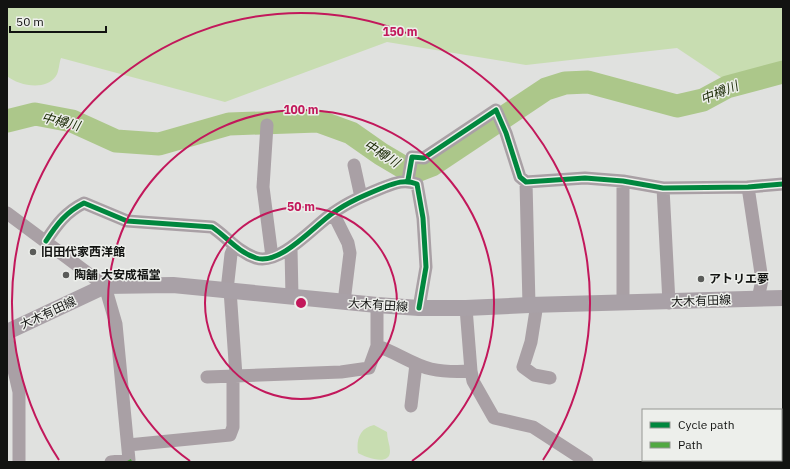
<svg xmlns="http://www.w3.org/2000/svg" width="790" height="469" viewBox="0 0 790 469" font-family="'IBM Plex Sans','Noto Sans JP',sans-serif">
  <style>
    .green { fill: #c8ddb1 }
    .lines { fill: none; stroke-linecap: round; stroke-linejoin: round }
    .river { stroke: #acc78a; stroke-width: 23 }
    .minor { stroke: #a9a0a5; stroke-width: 13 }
    .major { stroke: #a9a1a7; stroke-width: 16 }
    .quiet { stroke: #51a842; stroke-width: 4; stroke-dasharray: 8 4; stroke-linecap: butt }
    .cycleway-casing { stroke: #edefeb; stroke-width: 8 }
    .cycleway { stroke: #00873e; stroke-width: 5 }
    .ring { fill: none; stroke: #c2185b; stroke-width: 2 }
    .poi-dot { fill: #5a5b59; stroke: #edefeb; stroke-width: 1.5 }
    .labels { text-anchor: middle; stroke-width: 3; stroke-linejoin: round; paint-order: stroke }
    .poi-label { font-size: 12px; font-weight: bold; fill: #121311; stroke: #edefeb; text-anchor: start }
    .street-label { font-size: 12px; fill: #121311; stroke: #edefeb }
    .water-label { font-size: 13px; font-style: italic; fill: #21300c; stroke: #edefeb }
    .centre { fill: #c2185b; stroke: #edefeb; stroke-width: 2 }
    .ring-label { font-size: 12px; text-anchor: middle; font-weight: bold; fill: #c2185b; stroke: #edefeb; stroke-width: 3; stroke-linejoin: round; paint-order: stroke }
  </style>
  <rect width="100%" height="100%" fill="#e0e1df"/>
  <path class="green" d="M 7,7 L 783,7 L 783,79 L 731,84 L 677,48 L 526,65 L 387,42 L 225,102 L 61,58 C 59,63 59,72 56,76 C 46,91 19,86 7,76 Z
    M 374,425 L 387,432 C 387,439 390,445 390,451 C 390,467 365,457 358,453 C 356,439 360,428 374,425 Z"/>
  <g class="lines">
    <path class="river" d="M 7,121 L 35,114 L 72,121 L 116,141 L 159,144 L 229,124 L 318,121 L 351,133 L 381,154 L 403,167 L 419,170 L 432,165 L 546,89 L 565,83 L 588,82 L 677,106 L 703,100 L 727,87 L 783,72"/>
    <path class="minor" d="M 267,125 L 263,187 L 272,257
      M 354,165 L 361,197
      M 408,180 L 412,157 L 424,158 L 496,110 L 506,133 L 520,177 L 526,182 L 585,178 L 623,181 L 663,188 L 748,187 L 783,184
      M 623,181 L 623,303
      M 526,182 L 529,305
      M 748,187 L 762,280 L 758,299
      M 663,188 L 669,303
      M 7,213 L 105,286 L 116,324 L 129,460 L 111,462
      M 333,213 L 348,243 L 350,253 L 344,302
      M 46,241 C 57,224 66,212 84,203 L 127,221 L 212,227 C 227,237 238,252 256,258 C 280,266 315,225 333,213 C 348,202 365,195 382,188 C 395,183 404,179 417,184 L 423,218 L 426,267 L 419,308
      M 291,248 L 292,297
      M 227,290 L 231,254 L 234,247
      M 230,290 L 236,376
      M 537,304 L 531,342 L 523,367 L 534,375 L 550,378
      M 7,340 L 19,392 L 19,462
      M 377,346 C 396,352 413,365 431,369 C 445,372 457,372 471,371 L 466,308
      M 471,371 L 473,381 L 494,418 L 533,427 L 587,462
      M 207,377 L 341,372 L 369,368 L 377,346 L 377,305
      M 411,406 L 416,364
      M 128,445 L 230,435 L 233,427 L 233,377
      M 781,446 L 783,446
      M 762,462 L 763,460"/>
    <path class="major" d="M 7,332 L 105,286 L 173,285 L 377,305 L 419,308 L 466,308 L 529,305 L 783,298"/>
    <path class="quiet" d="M 129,460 L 130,462"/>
    <defs>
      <path id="cycleway" d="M 408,180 L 412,157 L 424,158 L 496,110 L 506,133 L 520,177 L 526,182 L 585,178 L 623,181 L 663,188 L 748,187 L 783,184
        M 46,241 C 57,224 66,212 84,203 L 127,221 L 212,227 C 227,237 238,252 256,258 C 280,266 315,225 333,213 C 348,202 365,195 382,188 C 395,183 404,179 417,184 L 423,218 L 426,267 L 419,308"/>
    </defs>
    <use href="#cycleway" class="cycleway-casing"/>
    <use href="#cycleway" class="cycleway"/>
  </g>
  <g class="ring">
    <circle cx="301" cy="303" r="96"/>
    <path d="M190 461A193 193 0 1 1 412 461"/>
    <path d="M59 460A289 289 0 1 1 543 460"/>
  </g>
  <g class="poi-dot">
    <circle cx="33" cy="252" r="4"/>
    <circle cx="66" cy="275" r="4"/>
    <circle cx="701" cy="279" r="4"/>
  </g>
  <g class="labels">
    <g class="poi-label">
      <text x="41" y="256">旧田代家西洋館</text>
      <text x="74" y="279">陶舗 大安成福堂</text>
      <text x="709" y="283">アトリエ夢</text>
    </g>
    <g class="street-label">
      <text transform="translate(701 301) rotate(-2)" y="4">大木有田線</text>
      <text transform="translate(378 305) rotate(4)" y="4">大木有田線</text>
      <text transform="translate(48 313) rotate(-25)" y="4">大木有田線</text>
    </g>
    <g class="water-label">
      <text transform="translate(719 92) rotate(-22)" y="5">中樽川</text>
      <text transform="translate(61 121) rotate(14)" y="5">中樽川</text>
      <text transform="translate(382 153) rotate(32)" y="5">中樽川</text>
    </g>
  </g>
  <circle cx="301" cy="303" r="6" class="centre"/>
  <g class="ring-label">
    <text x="400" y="36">150 m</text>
    <text x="301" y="114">100 m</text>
    <text x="301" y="211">50 m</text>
  </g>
  <rect width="790" height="469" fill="none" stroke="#121311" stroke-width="16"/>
  <rect x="642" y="409" width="140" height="52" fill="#edefeb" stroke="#959794"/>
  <rect x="650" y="422" width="20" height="6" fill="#00873e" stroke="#959794"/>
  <text x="678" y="429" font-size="12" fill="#121311">Cycle path</text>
  <rect x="650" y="442" width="20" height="6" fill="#51a842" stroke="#959794"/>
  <text x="678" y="449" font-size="12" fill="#121311">Path</text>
  <path d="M10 26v6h96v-6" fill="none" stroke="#121311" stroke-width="2"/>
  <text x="16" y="26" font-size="12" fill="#121311" stroke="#edefeb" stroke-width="3" paint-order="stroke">50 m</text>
</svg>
